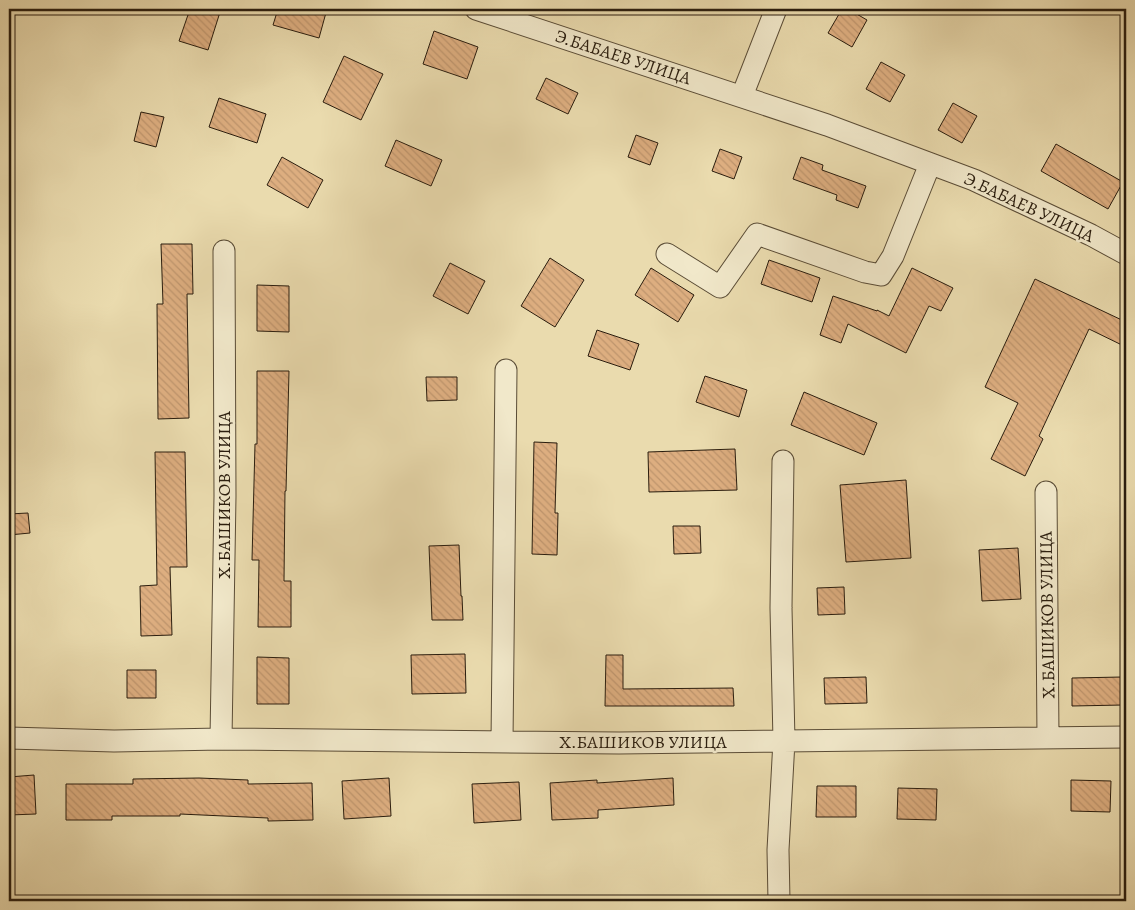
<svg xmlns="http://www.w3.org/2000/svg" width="1135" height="910" viewBox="0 0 1135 910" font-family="Alegreya,serif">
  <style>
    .building { fill: url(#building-back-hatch); stroke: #2a1d0e }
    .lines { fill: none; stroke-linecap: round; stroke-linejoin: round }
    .minor-casing { stroke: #5a4c36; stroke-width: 23 }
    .minor { stroke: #f1e8ca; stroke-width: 21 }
    .labels { text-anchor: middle; stroke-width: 5; stroke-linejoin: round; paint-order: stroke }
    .street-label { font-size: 18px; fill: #2a1d0e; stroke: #f1e8ca }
  </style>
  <defs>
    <pattern id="building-back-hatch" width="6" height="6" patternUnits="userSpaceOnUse" patternTransform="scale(1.25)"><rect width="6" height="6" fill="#ddae80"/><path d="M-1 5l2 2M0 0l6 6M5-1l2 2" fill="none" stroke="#be956d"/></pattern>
  </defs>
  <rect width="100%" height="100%" fill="#eadbae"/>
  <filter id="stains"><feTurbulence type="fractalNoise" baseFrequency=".004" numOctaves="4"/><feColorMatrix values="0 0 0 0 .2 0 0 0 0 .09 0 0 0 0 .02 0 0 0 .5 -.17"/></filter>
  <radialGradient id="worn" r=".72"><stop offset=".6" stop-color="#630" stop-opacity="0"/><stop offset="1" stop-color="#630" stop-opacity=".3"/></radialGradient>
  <path class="building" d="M 190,9 L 221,9 L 208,50 L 179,41 Z
    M 278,9 L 327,9 L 319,38 L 273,25 Z
    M 842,9 L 848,9 L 867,20 L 852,47 L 828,33 Z
    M 434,31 L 478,47 L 467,79 L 423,64 Z
    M 344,56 L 383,74 L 361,120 L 323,102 Z
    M 881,62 L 905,75 L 890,102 L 866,89 Z
    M 546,78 L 578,93 L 568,114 L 536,99 Z
    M 219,98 L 266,114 L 257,143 L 209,127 Z
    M 953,103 L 977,116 L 962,143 L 938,130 Z
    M 141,112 L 164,117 L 156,147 L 134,141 Z
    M 636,135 L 658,143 L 650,165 L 628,157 Z
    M 396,140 L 442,160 L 431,186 L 385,166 Z
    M 1056,144 L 1123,182 L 1108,209 L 1041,171 Z
    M 720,149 L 742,157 L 734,179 L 712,171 Z
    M 282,157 L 323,180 L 308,208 L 267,185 Z
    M 801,157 L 823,165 L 822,170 L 866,186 L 858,208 L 836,200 L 837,195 L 793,179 Z
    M 161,244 L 192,244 L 193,294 L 187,294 L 189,418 L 158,419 L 157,304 L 163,304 Z
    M 550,258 L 584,280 L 555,327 L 521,306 Z
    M 769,260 L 820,278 L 812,302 L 761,284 Z
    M 450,263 L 485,281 L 468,314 L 433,296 Z
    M 651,268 L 694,295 L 678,322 L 635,295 Z
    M 912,268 L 953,288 L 941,311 L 929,306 L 906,353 L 848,324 L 841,343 L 820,335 L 833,296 L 877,311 L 877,310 L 889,316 Z
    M 1035,279 L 1126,322 L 1126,347 L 1089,329 L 1039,436 L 1043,439 L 1025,476 L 991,459 L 1018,403 L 985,387 Z
    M 257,285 L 289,286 L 289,332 L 257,331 Z
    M 597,330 L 639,344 L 630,370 L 588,356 Z
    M 257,371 L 289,371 L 286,491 L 285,491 L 284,581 L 291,581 L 291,627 L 258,627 L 259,560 L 252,560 L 255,444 L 257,444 Z
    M 705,376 L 747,390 L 739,417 L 696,402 Z
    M 426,377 L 457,377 L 457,400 L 427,401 Z
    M 804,392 L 877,423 L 864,455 L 791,425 Z
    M 534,442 L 557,443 L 555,513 L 558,513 L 557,555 L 532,554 Z
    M 735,449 L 737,490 L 649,492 L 648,452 Z
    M 155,452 L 185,452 L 187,567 L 170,567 L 172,635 L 141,636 L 140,586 L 157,585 Z
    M 906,480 L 911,558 L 846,562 L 840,485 Z
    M 28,513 L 30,533 L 9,535 L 9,514 Z
    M 673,526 L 700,526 L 701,553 L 674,554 Z
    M 459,545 L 461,596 L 462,596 L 463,620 L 432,620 L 429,546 Z
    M 1018,548 L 1021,599 L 982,601 L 979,550 Z
    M 844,587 L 845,614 L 818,615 L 817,588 Z
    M 465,654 L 466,693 L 412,694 L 411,655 Z
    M 606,655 L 623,655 L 623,689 L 733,688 L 734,706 L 605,706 Z
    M 257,657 L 289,658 L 289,704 L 257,704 Z
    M 127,670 L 156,670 L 156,698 L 127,698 Z
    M 866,677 L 867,703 L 825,704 L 824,678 Z
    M 1122,677 L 1123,705 L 1072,706 L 1072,678 Z
    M 34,775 L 36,814 L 9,815 L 9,777 Z
    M 199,778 L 248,780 L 248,784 L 312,783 L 313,820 L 268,821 L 268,818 L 180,814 L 180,816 L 112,816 L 112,820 L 66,820 L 66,784 L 133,784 L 133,779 Z
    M 389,778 L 391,816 L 344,819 L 342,781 Z
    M 673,778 L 674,805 L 598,810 L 598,818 L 552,820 L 550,783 L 597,780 L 597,783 Z
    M 1071,780 L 1111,781 L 1110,812 L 1071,811 Z
    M 519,782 L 521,820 L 474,823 L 472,784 Z
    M 817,786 L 856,786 L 856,817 L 816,817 Z
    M 898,788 L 937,789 L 936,820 L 897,819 Z"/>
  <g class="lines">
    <defs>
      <path id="minor" d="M 476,9 L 827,125 L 974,180 L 1091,235 L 1126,254
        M 742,96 L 776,9
        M 667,254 L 720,287 L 757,234 L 865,272 L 881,275 L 893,256 L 930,164
        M 1046,492 L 1048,737
        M 9,738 L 114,741 L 221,739 L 619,743 L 1126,737
        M 221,739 L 225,496 L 224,251
        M 502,742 L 506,370
        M 779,901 L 778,850 L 784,741 L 781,608 L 783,461"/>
    </defs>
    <use href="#minor" class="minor-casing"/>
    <use href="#minor" class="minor"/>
  </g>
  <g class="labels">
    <g class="street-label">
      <text transform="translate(623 57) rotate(18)" y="6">Э.БАБАЕВ УЛИЦА</text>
      <text transform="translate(1029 207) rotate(25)" y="6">Э.БАБАЕВ УЛИЦА</text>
      <text transform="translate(224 495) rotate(-90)" y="6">Х.БАШИКОВ УЛИЦА</text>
      <text transform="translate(1047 615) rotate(-91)" y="6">Х.БАШИКОВ УЛИЦА</text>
      <text x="643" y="748">Х.БАШИКОВ УЛИЦА</text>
    </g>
  </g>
  <rect width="1135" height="910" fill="none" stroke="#eadbae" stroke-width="30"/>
  <rect x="10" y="10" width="1115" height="890" fill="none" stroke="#2a1d0e" stroke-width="2.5"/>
  <rect x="15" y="15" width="1105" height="880" fill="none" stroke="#2a1d0e"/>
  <rect width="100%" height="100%" filter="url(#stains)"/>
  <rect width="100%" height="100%" fill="url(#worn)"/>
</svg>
